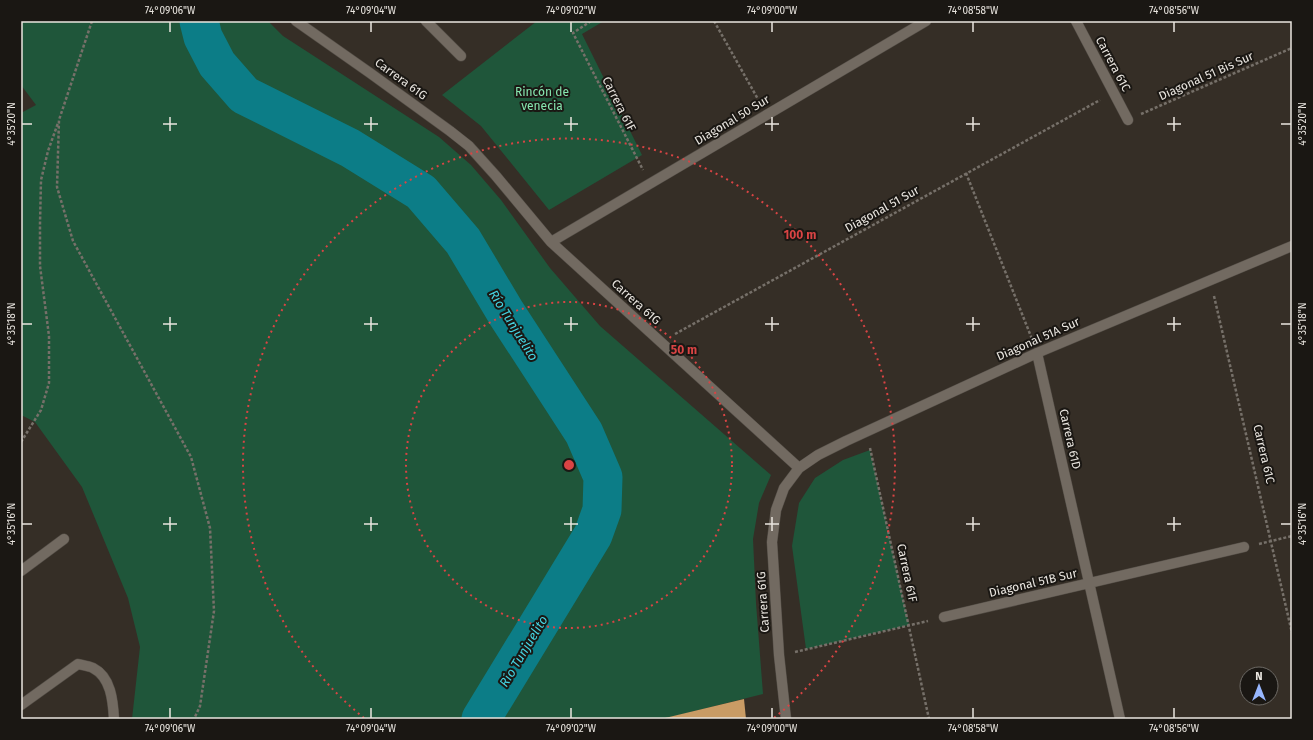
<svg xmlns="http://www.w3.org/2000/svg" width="1313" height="740" viewBox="0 0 1313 740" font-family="'Fira Sans',sans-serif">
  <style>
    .green { fill: #1f563a }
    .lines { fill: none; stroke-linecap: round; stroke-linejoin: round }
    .river { stroke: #0c7d87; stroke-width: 39 }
    .building { fill: #c99c65 }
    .minor-casing { stroke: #524c45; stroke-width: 11 }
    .path { stroke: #767069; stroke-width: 2.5; stroke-dasharray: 3 2; stroke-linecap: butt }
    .minor { stroke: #726a61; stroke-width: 10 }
    .ticks { fill: none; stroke: #eae6e0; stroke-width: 1.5 }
    .ring { fill: none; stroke: #d94444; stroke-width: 2; stroke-dasharray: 2 4 }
    .labels { text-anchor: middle; stroke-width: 4; stroke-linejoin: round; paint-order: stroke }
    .street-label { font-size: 12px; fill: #eae6e0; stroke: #1a1713 }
    .park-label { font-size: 12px; fill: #86e6af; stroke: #1a1713 }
    .water-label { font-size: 13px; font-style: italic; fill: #45d4e2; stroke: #1a1713 }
    .centre { fill: #d94444; stroke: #1a1713; stroke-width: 2 }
    .ring-label { font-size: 12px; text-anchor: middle; font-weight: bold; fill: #d94444; stroke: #1a1713; stroke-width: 4; stroke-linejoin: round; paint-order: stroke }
    .neatline { fill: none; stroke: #eae6e0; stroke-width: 1.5 }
    .ticks-label { font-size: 10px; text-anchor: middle; fill: #eae6e0 }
  </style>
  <rect width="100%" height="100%" fill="#352e26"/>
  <path class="green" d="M 21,21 L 268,21 L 283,36 L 439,137 L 471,165 L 501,200 L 550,268 L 600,326 L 771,475 L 759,503 L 753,539 L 756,603 L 763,694 L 663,719 L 132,719 L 140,647 L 128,598 L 82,487 L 35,422 L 21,415 L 21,113 L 36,105 L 21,85 Z
    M 537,21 L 604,21 L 582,34 L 642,155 L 549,210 L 481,126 L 442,95 Z
    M 870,450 L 909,625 L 806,649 L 792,546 L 799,503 L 815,478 L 843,460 Z"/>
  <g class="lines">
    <path class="river" d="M 199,21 L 203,37 L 217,64 L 244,95 L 350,148 L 421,192 L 463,241 L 506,313 L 584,433 L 603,477 L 602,510 L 593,535 L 481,719"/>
  </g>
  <path class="building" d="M 744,699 L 746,719 L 665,719 L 665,718 Z"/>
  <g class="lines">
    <defs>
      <path id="minor" d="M 296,21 L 370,73 L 450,131 L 469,146 L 496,176 L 551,242 L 799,468
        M 426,21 L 461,56
        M 1076,21 L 1128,120
        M 551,242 L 926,21
        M 1037,353 L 1120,719
        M 21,571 L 64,539
        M 944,617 L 1244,547
        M 21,705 L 78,664 C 82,665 89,666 93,668 C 111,677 113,701 114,719
        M 786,719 L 779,655 L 772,542 L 776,510 L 784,488 L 799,468 L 818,455 L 846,441 L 1037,353 L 1292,246"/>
    </defs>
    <use href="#minor" class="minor-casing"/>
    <path class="path" d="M 92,21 L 59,120 L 57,187 L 73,241 L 191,457 L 210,528 L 214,611 L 200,706 L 194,719
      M 591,21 L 573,33 L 643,170
      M 714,21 L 759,101
      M 1141,114 L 1292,48
      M 966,173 L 1032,339
      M 1214,296 L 1292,633
      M 675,334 L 1100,100
      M 21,442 L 41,410 L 49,383 L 49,336 L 40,266 L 40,224 L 41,180 L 48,151 L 58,123
      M 870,448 L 929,719
      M 1259,544 L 1292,536
      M 795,652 L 928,621"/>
    <use href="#minor" class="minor"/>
  </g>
  <path class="ticks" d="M 170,22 L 170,32M 371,22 L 371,32M 571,22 L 571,32M 772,22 L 772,32M 973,22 L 973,32M 1174,22 L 1174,32M 170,117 L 170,131M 371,117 L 371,131M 571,117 L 571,131M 772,117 L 772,131M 973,117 L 973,131M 1174,117 L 1174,131M 22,124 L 32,124M 163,124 L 177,124M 364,124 L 378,124M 564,124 L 578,124M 765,124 L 779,124M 966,124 L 980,124M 1167,124 L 1181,124M 1281,124 L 1291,124M 170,317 L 170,331M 371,317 L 371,331M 571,317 L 571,331M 772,317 L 772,331M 973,317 L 973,331M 1174,317 L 1174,331M 22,324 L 32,324M 163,324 L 177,324M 364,324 L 378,324M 564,324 L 578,324M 765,324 L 779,324M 966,324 L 980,324M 1167,324 L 1181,324M 1281,324 L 1291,324M 170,517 L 170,531M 371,517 L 371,531M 571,517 L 571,531M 772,517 L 772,531M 973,517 L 973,531M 1174,517 L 1174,531M 22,524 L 32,524M 163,524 L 177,524M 364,524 L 378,524M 564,524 L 578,524M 765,524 L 779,524M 966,524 L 980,524M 1167,524 L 1181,524M 1281,524 L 1291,524M 170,708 L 170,718M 371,708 L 371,718M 571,708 L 571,718M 772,708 L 772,718M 973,708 L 973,718M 1174,708 L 1174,718"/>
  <g class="ring">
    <circle cx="569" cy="465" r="163"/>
    <path d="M364 718A326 326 0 1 1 774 718"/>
  </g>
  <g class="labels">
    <g class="street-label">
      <text transform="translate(1113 64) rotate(62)" y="4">Carrera 61C</text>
      <text transform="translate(1206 76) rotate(-24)" y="4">Diagonal 51 Bis Sur</text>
      <text transform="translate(401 79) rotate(36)" y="4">Carrera 61G</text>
      <text transform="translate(619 104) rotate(63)" y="4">Carrera 61F</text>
      <text transform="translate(732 120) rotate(-31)" y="4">Diagonal 50 Sur</text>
      <text transform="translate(882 209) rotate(-29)" y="4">Diagonal 51 Sur</text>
      <text transform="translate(636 302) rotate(42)" y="4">Carrera 61G</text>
      <text transform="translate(1038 339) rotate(-24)" y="4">Diagonal 51A Sur</text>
      <text transform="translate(1070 439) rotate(77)" y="4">Carrera 61D</text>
      <text transform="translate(1264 454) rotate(77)" y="4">Carrera 61C</text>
      <text transform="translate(907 573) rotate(78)" y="4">Carrera 61F</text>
      <text transform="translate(1033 583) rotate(-13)" y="4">Diagonal 51B Sur</text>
      <text transform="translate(763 602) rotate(-94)" y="4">Carrera 61G</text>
    </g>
    <g class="park-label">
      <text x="542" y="96">Rincón de<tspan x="542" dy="14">venecia</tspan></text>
    </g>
    <g class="water-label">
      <text transform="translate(514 325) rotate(58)" y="5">Río Tunjuelito</text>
      <text transform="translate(523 651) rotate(-59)" y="5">Río Tunjuelito</text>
    </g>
  </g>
  <circle cx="569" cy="465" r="6" class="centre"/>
  <g class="ring-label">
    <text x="800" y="239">100 m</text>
    <text x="684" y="354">50 m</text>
  </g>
  <rect width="1313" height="740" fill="none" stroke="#1a1713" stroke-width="44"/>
  <g transform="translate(1259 686)"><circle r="19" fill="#1a1713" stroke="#6d6a65"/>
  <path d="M0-3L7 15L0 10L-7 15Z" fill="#97b6fd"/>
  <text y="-6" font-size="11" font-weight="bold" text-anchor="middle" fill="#eae6e0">N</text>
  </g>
  <rect x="22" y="22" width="1269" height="696" class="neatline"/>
  <g class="ticks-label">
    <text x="170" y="14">74°09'06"W</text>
    <text x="371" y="14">74°09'04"W</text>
    <text x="571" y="14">74°09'02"W</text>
    <text x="772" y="14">74°09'00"W</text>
    <text x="973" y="14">74°08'58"W</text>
    <text x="1174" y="14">74°08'56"W</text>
    <text transform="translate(11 124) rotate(-90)" y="4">4°35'20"N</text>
    <text transform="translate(1302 124) rotate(-90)" y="4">4°35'20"N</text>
    <text transform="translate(11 324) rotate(-90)" y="4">4°35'18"N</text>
    <text transform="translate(1302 324) rotate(-90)" y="4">4°35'18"N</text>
    <text transform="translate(11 524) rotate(-90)" y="4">4°35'16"N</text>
    <text transform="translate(1302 524) rotate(-90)" y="4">4°35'16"N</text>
    <text x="170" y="732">74°09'06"W</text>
    <text x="371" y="732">74°09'04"W</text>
    <text x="571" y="732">74°09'02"W</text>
    <text x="772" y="732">74°09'00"W</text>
    <text x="973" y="732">74°08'58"W</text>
    <text x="1174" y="732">74°08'56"W</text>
  </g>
</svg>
